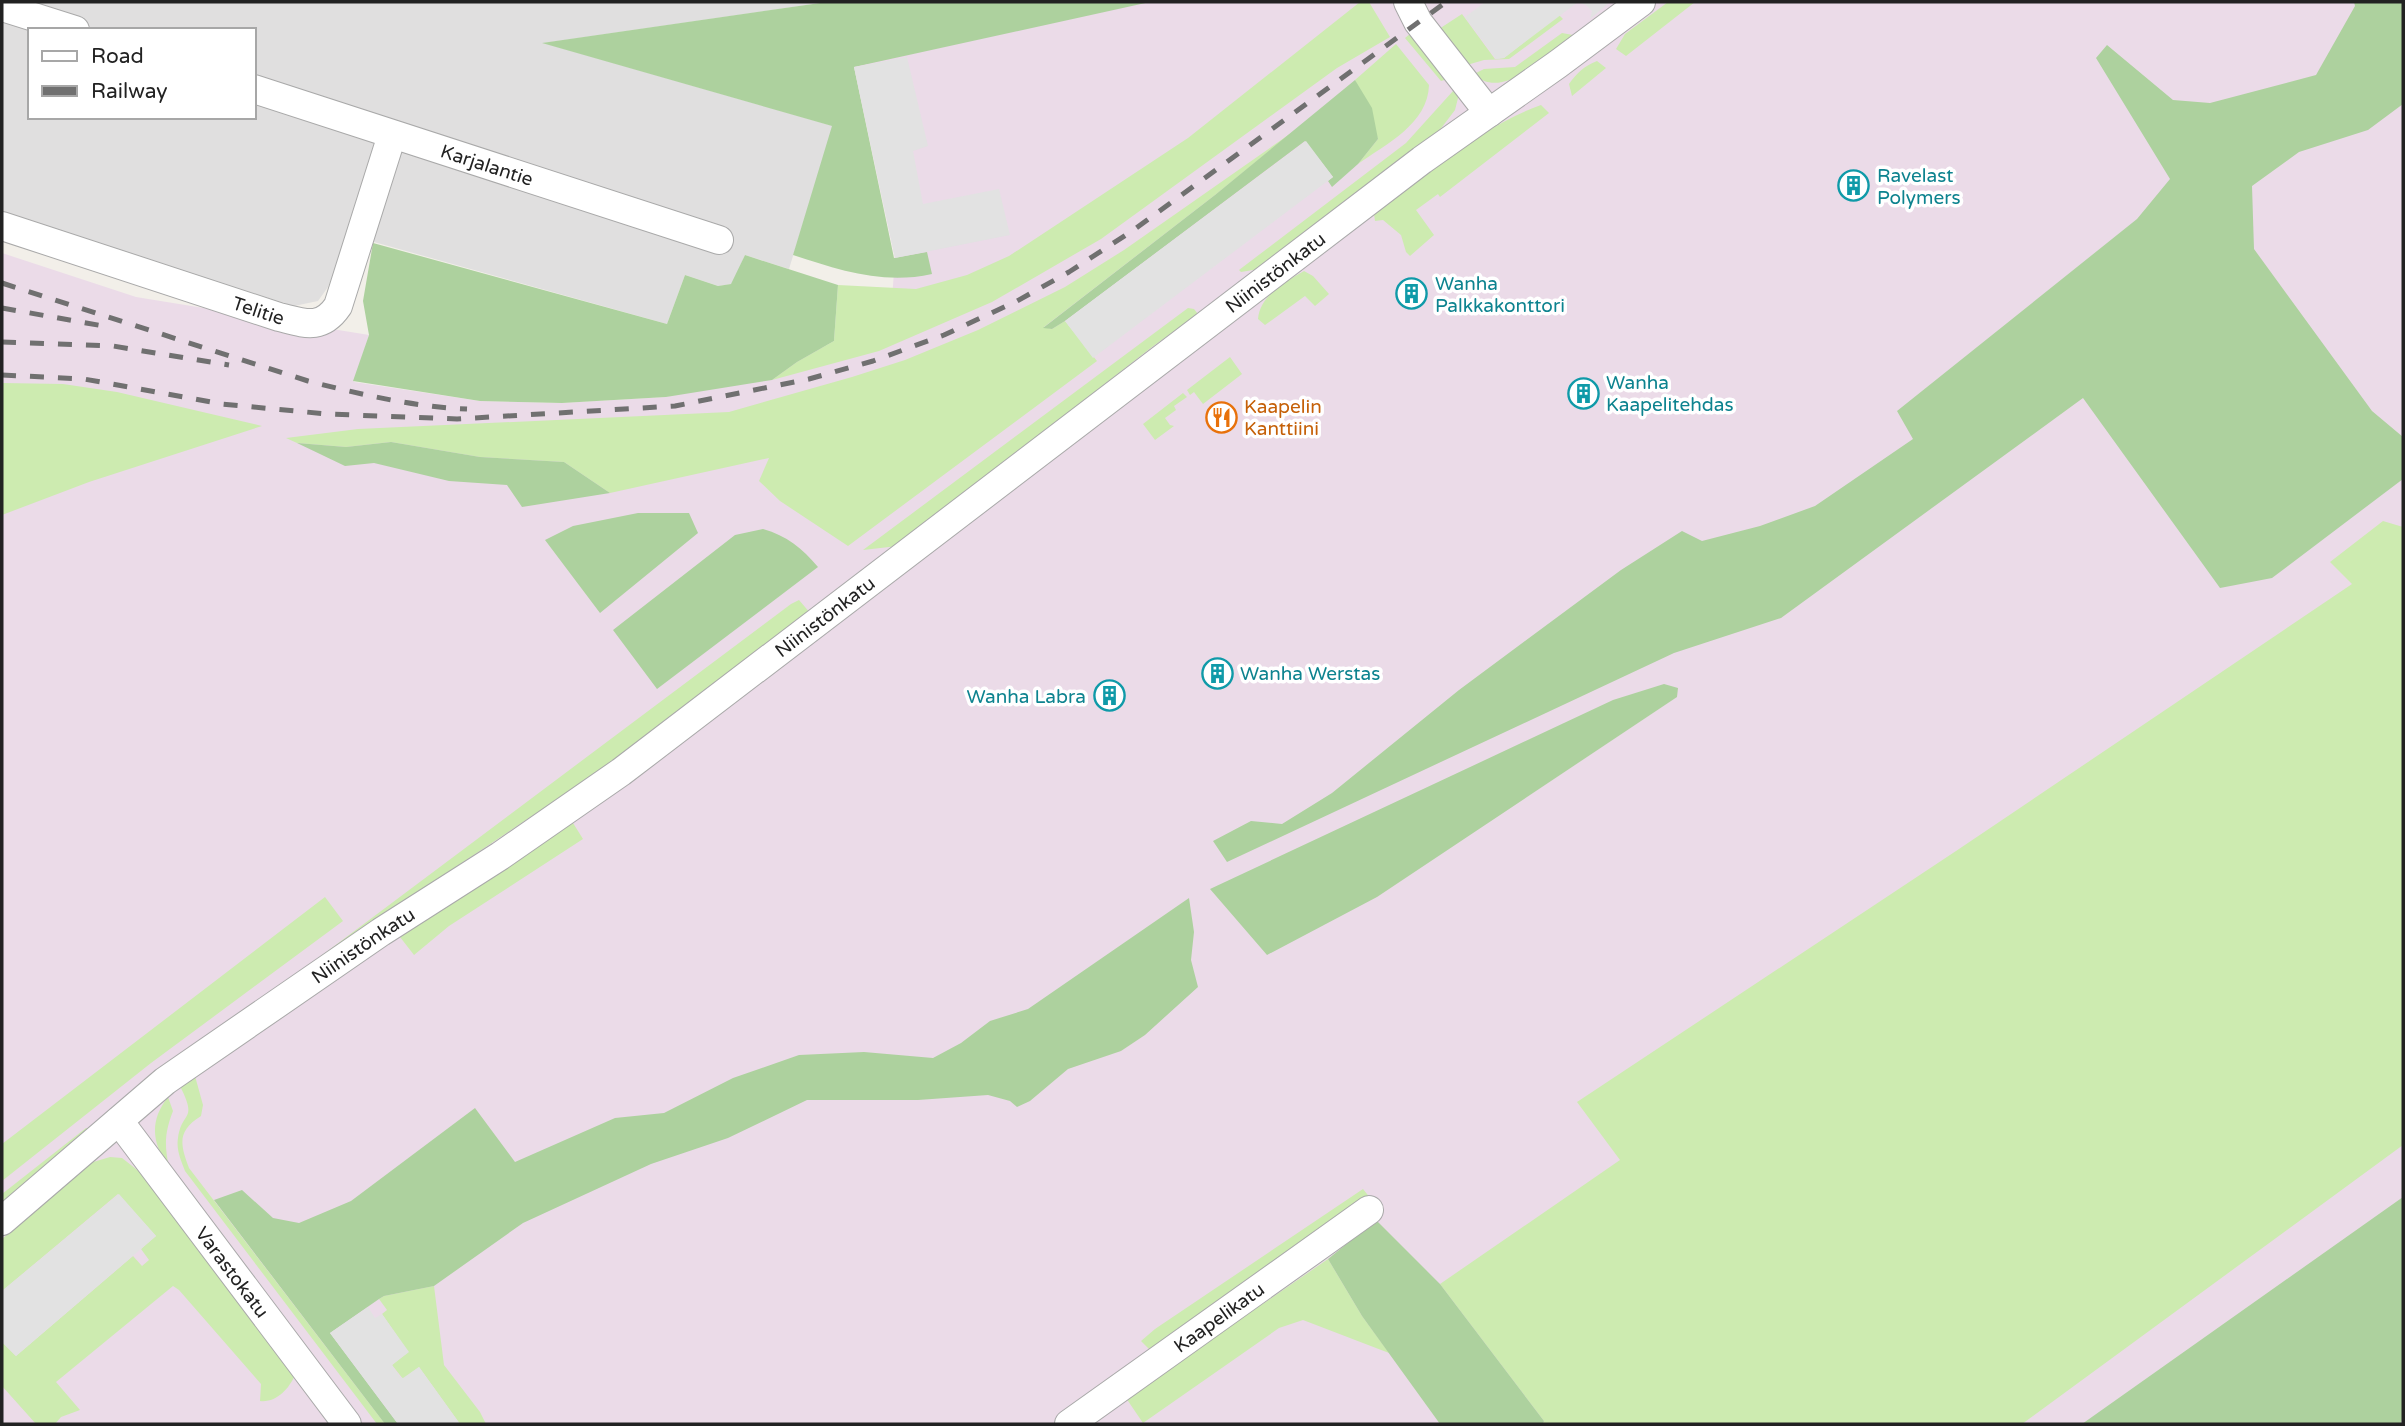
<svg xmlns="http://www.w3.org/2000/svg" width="2405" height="1426" viewBox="0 0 2405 1426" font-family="'Varela Round',sans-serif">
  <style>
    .residential { fill: #e0dfdf; fill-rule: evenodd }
    .industrial { fill: #ebdbe8 }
    .grass { fill: #cdebb0 }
    .forest { fill: #add19e }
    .parking { fill: #e2e2e2 }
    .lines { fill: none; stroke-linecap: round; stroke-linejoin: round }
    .minor-casing { stroke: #a9a9a9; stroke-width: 30 }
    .minor { stroke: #fff; stroke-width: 28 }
    .rail { stroke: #707070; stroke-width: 5; stroke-dasharray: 14 14; stroke-linecap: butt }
    .labels { text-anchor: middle; stroke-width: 7; stroke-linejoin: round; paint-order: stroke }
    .street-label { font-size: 19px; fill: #222; stroke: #fff }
    .culture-label { font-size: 19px; fill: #0d838f; stroke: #fff; text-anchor: start }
    .food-label { font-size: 19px; fill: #c56008; stroke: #fff; text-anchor: start }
  </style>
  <rect width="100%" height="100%" fill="#f2efe9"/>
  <path class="residential" d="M 2,2 L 827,2 L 544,43 L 833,126 L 789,269 L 745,255 L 732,284 L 718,286 L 685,275 L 667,324 L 349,235 L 328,287 L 318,301 L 294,306 L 2,215 ZM 30,30 L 254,30 L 254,117 L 30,117 Z"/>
  <path class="industrial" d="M 1070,2 L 2403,2 L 2403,1424 L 2,1424 L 2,253 L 136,297 L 369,335 L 354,382 L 480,401 L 562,403 L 666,397 L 890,326 L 895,258 L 851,53 Z"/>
  <path class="grass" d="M 1360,2 L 1369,2 L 1390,37 L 1337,68 L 1101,239 L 992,302 L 879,351 L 772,380 L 797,362 L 834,341 L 838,285 L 916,289 L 967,275 L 1009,256 L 1188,138 Z
    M 1668,2 L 1695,2 L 1626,56 L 1616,49 L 1625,34 Z
    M 1462,14 L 1495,59 L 1504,58 L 1559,15 L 1563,19 L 1509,59 L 1484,60 L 1467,65 L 1439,29 Z
    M 1411,33 L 1448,79 L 1441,81 L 1405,38 Z
    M 1562,33 L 1573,35 C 1550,53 1502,103 1474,74 L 1484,69 L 1515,67 Z
    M 1396,44 L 1429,85 C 1428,124 1386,144 1358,164 L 1378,139 L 1355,80 Z
    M 1597,61 L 1606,68 L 1572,96 L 1569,84 C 1577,73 1584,66 1597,61 Z
    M 1453,91 L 1457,93 L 1458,98 L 1455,110 L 1439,131 L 1338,206 L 1259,269 L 1241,272 L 1239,270 L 1406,143 Z
    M 1541,105 L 1549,113 L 1440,197 L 1438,194 L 1416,210 L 1434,235 L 1410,256 L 1406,252 L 1401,235 L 1383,220 L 1375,221 L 1374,214 C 1427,174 1478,128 1541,105 Z
    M 1294,131 L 1215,195 L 1044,327 L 1052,329 L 1065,321 L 1097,361 L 848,546 L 780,501 L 759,481 L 769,458 L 610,493 L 564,462 L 480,457 L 391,442 L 346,447 L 297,443 L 286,438 L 358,429 L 729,412 L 852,377 L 905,360 L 978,330 L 1065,287 L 1124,250 Z
    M 1304,271 L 1313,276 L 1329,294 L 1315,306 L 1305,296 L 1265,325 L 1258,319 C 1260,295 1285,282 1304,271 Z
    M 1188,308 L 1194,309 L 1198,314 L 1152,347 L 898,546 L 863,550 Z
    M 1230,357 L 1242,374 L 1203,404 L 1194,392 L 1190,395 L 1187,390 Z
    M 2,383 L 63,384 L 117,392 L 262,426 L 89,482 L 2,515 Z
    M 1183,393 L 1187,397 L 1174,406 L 1176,410 L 1165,418 L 1170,425 L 1174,426 L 1155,440 L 1143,424 Z
    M 2383,521 L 2403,527 L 2403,1145 L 2022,1424 L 1543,1424 L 1544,1421 L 1440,1284 L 1620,1160 L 1577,1102 L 1956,851 L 2352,584 L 2330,562 Z
    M 799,600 L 811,614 L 598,772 L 309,965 L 791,604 Z
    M 573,823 L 583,839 L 449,926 L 414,955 L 400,937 Z
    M 325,897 L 343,921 L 151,1063 L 2,1181 L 2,1144 Z
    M 195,1076 L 203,1105 L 201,1116 C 177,1131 180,1144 189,1168 L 385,1424 L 377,1424 L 185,1171 C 181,1160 176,1150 178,1138 C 182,1110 198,1122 180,1086 Z
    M 168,1097 L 173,1111 C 165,1132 164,1144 169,1167 C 152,1144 149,1121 168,1097 Z
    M 86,1128 L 89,1129 L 2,1204 L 2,1194 Z
    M 110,1157 L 122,1158 L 145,1176 L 295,1375 C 289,1389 276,1403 260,1401 L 261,1384 L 179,1290 L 173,1286 L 56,1382 L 80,1410 L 61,1417 L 55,1424 L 36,1424 L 2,1386 L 2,1342 L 16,1356 L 133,1256 L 142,1266 L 149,1260 L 141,1249 L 156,1236 L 118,1194 L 2,1291 L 2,1239 L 90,1163 Z
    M 1363,1189 L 1371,1199 L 1151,1351 L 1141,1341 L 1155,1329 Z
    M 1328,1259 L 1362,1316 L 1389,1353 L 1303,1320 L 1279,1328 L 1143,1423 L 1126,1398 Z
    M 434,1286 L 444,1365 L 480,1412 L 486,1424 L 460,1424 L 419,1367 L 403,1379 L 392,1365 L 408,1352 L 382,1314 L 387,1310 L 379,1299 L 384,1296 Z"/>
  <path class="forest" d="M 827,2 L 1150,2 L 854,67 L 894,258 L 927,252 L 932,274 C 883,285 839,270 793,255 L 832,126 L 542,43 Z
    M 2354,2 L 2403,2 L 2403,104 L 2368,130 L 2299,152 L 2252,186 L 2254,249 L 2372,411 L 2403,437 L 2403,479 L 2272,578 L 2220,588 L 2083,398 L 1781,618 L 1674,653 L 1227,862 L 1213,841 L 1251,821 L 1282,824 L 1332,793 L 1459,690 L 1621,570 L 1682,531 L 1702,541 L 1760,526 L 1815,506 L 1913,439 L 1897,411 L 2137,219 L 2170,179 L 2096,58 L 2107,45 L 2173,100 L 2210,103 L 2316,75 L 2355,6 Z
    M 1355,80 L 1372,108 L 1378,139 L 1358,164 L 1332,187 L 1328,181 L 1333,177 L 1305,141 L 1065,321 L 1052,329 L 1043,328 L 1215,195 Z
    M 373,243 L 667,324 L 685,275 L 718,286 L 731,284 L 745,255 L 838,285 L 834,341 L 797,362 L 772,380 L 666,397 L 562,403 L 480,401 L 353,381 L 369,335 L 363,301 Z
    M 391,442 L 480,457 L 564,462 L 610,493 L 522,507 L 507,485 L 449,481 L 374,463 L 345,466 L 297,443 L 346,447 Z
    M 638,513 L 689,513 L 698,533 L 600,613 L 545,540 L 573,526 Z
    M 763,529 C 787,536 802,548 818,567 L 657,689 L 613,630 L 735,535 Z
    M 1664,684 L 1678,688 L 1677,697 L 1377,897 L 1267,955 L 1210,889 L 1613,700 Z
    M 1189,898 L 1194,932 L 1191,960 L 1198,987 L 1145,1035 L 1121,1051 L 1068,1069 L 1030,1101 L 1017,1107 L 1010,1101 L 988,1095 L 918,1100 L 807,1100 L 728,1138 L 651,1164 L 523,1223 L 434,1286 L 384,1296 L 379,1299 L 330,1333 L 398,1424 L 385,1424 L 214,1200 L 242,1190 L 273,1218 L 299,1223 L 351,1201 L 475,1108 L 515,1162 L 615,1118 L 664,1113 L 733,1078 L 799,1055 L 864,1052 L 933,1058 L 961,1043 L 990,1021 L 1028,1009 Z
    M 2403,1197 L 2403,1414 L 2401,1424 L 2082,1424 Z
    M 1376,1220 L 1440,1284 L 1544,1421 L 1543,1424 L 1440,1424 L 1362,1316 L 1328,1259 Z"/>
  <path class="parking" d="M 1485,2 L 1610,2 L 1590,19 L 1592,11 L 1586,5 L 1578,2 L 1504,58 L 1496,59 L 1465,17 Z
    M 907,57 L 928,146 L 913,151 L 923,204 L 999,189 L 1010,235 L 895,258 L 854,67 Z
    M 1306,141 L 1333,177 L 1093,358 L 1065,321 Z
    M 119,1194 L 156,1236 L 16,1356 L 2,1342 L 2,1291 Z
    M 368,1307 L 375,1318 L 382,1314 L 409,1352 L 392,1365 L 400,1377 L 403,1378 L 419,1367 L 460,1424 L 398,1424 L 330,1333 Z"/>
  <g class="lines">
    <defs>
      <g id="minor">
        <path d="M 1408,2 L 1418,22 L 1489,113"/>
        <path d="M 2,7 L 75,30"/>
        <path id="s1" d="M 254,89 L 719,240"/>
        <path id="s2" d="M 2,226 L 279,317 C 304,323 321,331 338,306 L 392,135"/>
        <path id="s3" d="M 119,1121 L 347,1424"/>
        <path id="s4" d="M 2,1221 L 165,1081 L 381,932 L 500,856 L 621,772 L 1422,160 L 1558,64 L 1641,2"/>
        <path id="s5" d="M 1069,1424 L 1369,1210"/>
      </g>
    </defs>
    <use href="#minor" class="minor-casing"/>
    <use href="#minor" class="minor"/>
    <path class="rail" d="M 2,283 L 308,381 C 359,394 414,407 467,409
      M 2,308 L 109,327
      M 2,342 L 113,346 L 229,365
      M 2,375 L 84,379 L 222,404 L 327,414 L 457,419 L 675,406 L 809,379 L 873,361 L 944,335 L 1017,301 L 1069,272 L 1132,231 L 1446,2"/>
  </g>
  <defs>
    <symbol id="building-ring" viewBox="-11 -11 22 22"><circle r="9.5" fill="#fff" stroke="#0f9aa8" stroke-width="1.5"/><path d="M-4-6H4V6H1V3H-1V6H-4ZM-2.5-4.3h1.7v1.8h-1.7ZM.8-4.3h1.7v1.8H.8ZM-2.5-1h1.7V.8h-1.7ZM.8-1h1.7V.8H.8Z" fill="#0f9aa8"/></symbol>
    <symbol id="restaurant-ring" viewBox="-11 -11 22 22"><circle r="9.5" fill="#fff" stroke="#e8710a" stroke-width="1.5"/><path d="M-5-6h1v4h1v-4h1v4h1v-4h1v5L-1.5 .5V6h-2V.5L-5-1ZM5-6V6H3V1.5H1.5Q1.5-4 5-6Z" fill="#e8710a"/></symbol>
  </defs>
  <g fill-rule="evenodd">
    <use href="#building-ring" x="1836" y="168" width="35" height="35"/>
    <use href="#building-ring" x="1394" y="276" width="35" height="35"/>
    <use href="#building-ring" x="1566" y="376" width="35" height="35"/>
    <use href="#restaurant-ring" x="1204" y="400" width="35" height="35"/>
    <use href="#building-ring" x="1200" y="656" width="35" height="35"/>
    <use href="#building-ring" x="1092" y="678" width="35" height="35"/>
  </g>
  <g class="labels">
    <g class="street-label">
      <text dy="7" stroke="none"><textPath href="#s1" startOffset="245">Karjalantie</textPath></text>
      <text dy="7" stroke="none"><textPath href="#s4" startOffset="1589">Niinistönkatu</textPath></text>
      <text dy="7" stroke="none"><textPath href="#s2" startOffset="270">Telitie</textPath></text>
      <text dy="7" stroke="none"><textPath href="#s4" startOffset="1022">Niinistönkatu</textPath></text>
      <text dy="7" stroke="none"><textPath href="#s4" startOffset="455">Niinistönkatu</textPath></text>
      <text dy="7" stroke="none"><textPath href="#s3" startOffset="189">Varastokatu</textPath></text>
      <text dy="7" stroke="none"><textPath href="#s5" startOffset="184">Kaapelikatu</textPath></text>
    </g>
    <g class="culture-label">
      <text x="1877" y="182">Ravelast<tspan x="1877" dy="22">Polymers</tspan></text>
      <text x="1435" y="290">Wanha<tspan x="1435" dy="22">Palkkakonttori</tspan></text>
      <text x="1606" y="389">Wanha<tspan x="1606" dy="22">Kaapelitehdas</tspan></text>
      <text x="1240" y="680">Wanha Werstas</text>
      <text x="1086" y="703" text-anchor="end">Wanha Labra</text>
    </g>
    <g class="food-label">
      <text x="1244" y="413">Kaapelin<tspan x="1244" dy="22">Kanttiini</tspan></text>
    </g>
  </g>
  <rect width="2405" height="1426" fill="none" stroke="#222222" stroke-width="7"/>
  <rect x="28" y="28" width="228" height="91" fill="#ffffff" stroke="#a7a7a7" stroke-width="2"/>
  <rect x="42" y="51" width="35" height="10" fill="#ffffff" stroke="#a7a7a7" stroke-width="2"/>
  <text x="91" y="63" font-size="21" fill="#222222">Road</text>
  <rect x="42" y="86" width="35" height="10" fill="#707070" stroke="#a7a7a7" stroke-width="2"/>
  <text x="91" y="98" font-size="21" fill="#222222">Railway</text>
</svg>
